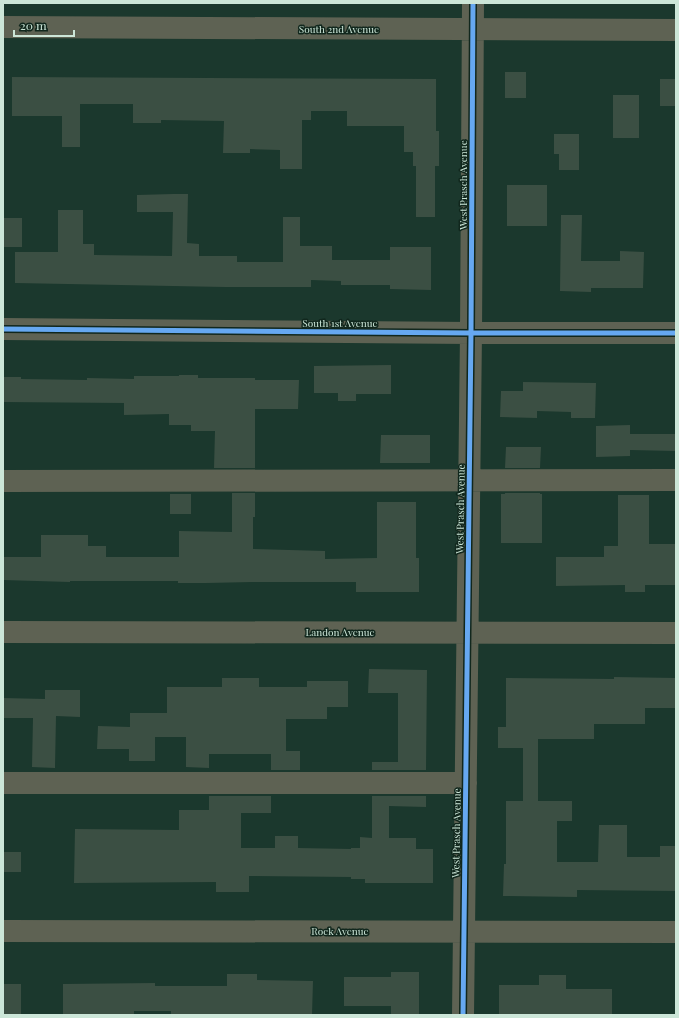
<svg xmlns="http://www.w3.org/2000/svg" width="679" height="1018" viewBox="0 0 679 1018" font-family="'Playfair Display',serif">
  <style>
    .building { fill: #3b4f43 }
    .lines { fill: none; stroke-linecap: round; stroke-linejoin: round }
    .minor { stroke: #5e6253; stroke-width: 22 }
    .cycleway-casing { stroke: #11271d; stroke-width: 8 }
    .cycleway { stroke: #66a8f1; stroke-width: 5 }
    .labels { text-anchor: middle; stroke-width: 3; stroke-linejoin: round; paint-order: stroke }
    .street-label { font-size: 10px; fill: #cce6d8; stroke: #11271d }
  </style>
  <rect width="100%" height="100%" fill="#1b382d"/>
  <path class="building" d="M 505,72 L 526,72 L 526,98 L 505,98 Z
    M 12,77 L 436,79 L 436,131 L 439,131 L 439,166 L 435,166 L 435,217 L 416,217 L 416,166 L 413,166 L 413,152 L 404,152 L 404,126 L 347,126 L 347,111 L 311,111 L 311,120 L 302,120 L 302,169 L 280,169 L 280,150 L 250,149 L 250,153 L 223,153 L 224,121 L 161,120 L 161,123 L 133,123 L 133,104 L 80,104 L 80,147 L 62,147 L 62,116 L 12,116 Z
    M 660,79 L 676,79 L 676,106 L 660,106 Z
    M 613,95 L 639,95 L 639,138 L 613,138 Z
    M 554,134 L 579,134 L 579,170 L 559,170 L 559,154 L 554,154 Z
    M 507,185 L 547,185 L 547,226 L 507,226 Z
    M 173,194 L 188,194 L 187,243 L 199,244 L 199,256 L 237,256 L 237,262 L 283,262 L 283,217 L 300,217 L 300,246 L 332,246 L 332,260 L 390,260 L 390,247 L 431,247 L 431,290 L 390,289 L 390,285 L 341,285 L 341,281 L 311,280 L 311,287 L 225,287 L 15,283 L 15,252 L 58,252 L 58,210 L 83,210 L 83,244 L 94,244 L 94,255 L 172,256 L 173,212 L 137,212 L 137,195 Z
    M 561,215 L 582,215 L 581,261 L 620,261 L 620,251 L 644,252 L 643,288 L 591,288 L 591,292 L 560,291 Z
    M 4,218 L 22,218 L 22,247 L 4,247 Z
    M 391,365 L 391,394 L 356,394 L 356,401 L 338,401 L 338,393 L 314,393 L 314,366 Z
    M 179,375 L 198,375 L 198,378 L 255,378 L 255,380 L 299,380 L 298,409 L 255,409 L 255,468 L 214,468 L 215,431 L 191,431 L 191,425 L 169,425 L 169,414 L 124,415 L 124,403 L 3,402 L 3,377 L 21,377 L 21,379 L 87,380 L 87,378 L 134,379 L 134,376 L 179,376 Z
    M 523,382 L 596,383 L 595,418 L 571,418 L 571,412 L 537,411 L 537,418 L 500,417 L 501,391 L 523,391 Z
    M 630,425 L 630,434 L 676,434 L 676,451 L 630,450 L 630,456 L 596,457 L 596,426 Z
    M 381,435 L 430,435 L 430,463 L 380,463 Z
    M 506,447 L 541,447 L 540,468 L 505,468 Z
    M 232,493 L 255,493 L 255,517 L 253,517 L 253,549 L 325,551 L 325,559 L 377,558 L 377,502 L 416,502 L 416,558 L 419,558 L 419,592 L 356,592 L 356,582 L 252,582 L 206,583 L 178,583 L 178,581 L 70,581 L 70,582 L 3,580 L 3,557 L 41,557 L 41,535 L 88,535 L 88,546 L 106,546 L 106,557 L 179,557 L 179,531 L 232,532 Z
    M 505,493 L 540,493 L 540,494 L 542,494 L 542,543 L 501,543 L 501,494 L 505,494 Z
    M 170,494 L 191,494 L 191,514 L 170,514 Z
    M 618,495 L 649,495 L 649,544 L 676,544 L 676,585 L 645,585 L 645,592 L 625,592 L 625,585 L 556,586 L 556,557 L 604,557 L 604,546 L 618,546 Z
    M 369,669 L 427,670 L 426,770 L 372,770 L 372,762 L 398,762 L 398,693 L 368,693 Z
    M 614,677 L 676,678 L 676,708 L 645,708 L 645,724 L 594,724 L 594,739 L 538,739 L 538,801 L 572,801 L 572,821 L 557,821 L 557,862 L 598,862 L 599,825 L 627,825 L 627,857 L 660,857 L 660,846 L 676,846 L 676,891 L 577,890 L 577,897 L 503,896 L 504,864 L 506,864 L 506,801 L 523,801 L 523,748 L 498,748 L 498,727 L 506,727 L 506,678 L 614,679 Z
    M 222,678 L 259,678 L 259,687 L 307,687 L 307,681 L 348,681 L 348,707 L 327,707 L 327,719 L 286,719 L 286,751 L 300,751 L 300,770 L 271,770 L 271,754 L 209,754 L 209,768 L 186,767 L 186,737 L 155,737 L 155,761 L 129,761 L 129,749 L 97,749 L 98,726 L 130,727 L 130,713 L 167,713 L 167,687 L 222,687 Z
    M 45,690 L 80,690 L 80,717 L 56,716 L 55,768 L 32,767 L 33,718 L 3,718 L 3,698 L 45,699 Z
    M 209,796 L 271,796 L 271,813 L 241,813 L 241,848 L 275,848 L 275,836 L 298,836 L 298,848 L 351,849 L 351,848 L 360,848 L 360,837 L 372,838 L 372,796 L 426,796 L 426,807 L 389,806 L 389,838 L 416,838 L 416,849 L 433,849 L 433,883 L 365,883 L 365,879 L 351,879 L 351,877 L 249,876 L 249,892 L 216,892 L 216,882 L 74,883 L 75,829 L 179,830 L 179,810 L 209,810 Z
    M 3,852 L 21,852 L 21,872 L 3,872 Z
    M 391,972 L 419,972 L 419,1015 L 391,1015 L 391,1006 L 344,1006 L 344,977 L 391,977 Z
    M 227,974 L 257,974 L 257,980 L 313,981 L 312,1015 L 171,1015 L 171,1011 L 134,1011 L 134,1015 L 63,1015 L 63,984 L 155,983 L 155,986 L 227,986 Z
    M 539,975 L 566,975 L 566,989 L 612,989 L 612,1015 L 499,1015 L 499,985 L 539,985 Z
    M 3,984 L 21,984 L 21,1015 L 3,1015 Z"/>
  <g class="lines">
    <path class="minor" d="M 3,27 L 676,30
      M 3,329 L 471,333 L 676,333
      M 3,481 L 676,480
      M 3,632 L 676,633
      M 3,783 L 466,783
      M 3,931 L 676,932
      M 463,1015 L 471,333 L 473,3"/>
    <defs>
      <path id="cycleway" d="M 3,329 L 471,333 L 676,333
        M 463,1015 L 471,333 L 473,3"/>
    </defs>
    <use href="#cycleway" class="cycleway-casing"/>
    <use href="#cycleway" class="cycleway"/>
  </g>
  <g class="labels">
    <g class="street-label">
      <text x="339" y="33">South 2nd Avenue</text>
      <text transform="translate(463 185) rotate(-90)" y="4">West Prasch Avenue</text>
      <text x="340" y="327">South 1st Avenue</text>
      <text transform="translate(460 509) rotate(-89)" y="4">West Prasch Avenue</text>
      <text x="340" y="636">Landon Avenue</text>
      <text transform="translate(456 833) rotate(-89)" y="4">West Prasch Avenue</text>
      <text x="340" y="935">Rock Avenue</text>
    </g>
  </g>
  <rect width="679" height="1018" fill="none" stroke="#cce6d8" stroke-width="8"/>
  <path d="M14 30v6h60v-6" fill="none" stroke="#cce6d8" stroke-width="2"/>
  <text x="20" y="30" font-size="12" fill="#cce6d8" stroke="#11271d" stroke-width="3" paint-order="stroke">20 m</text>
</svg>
